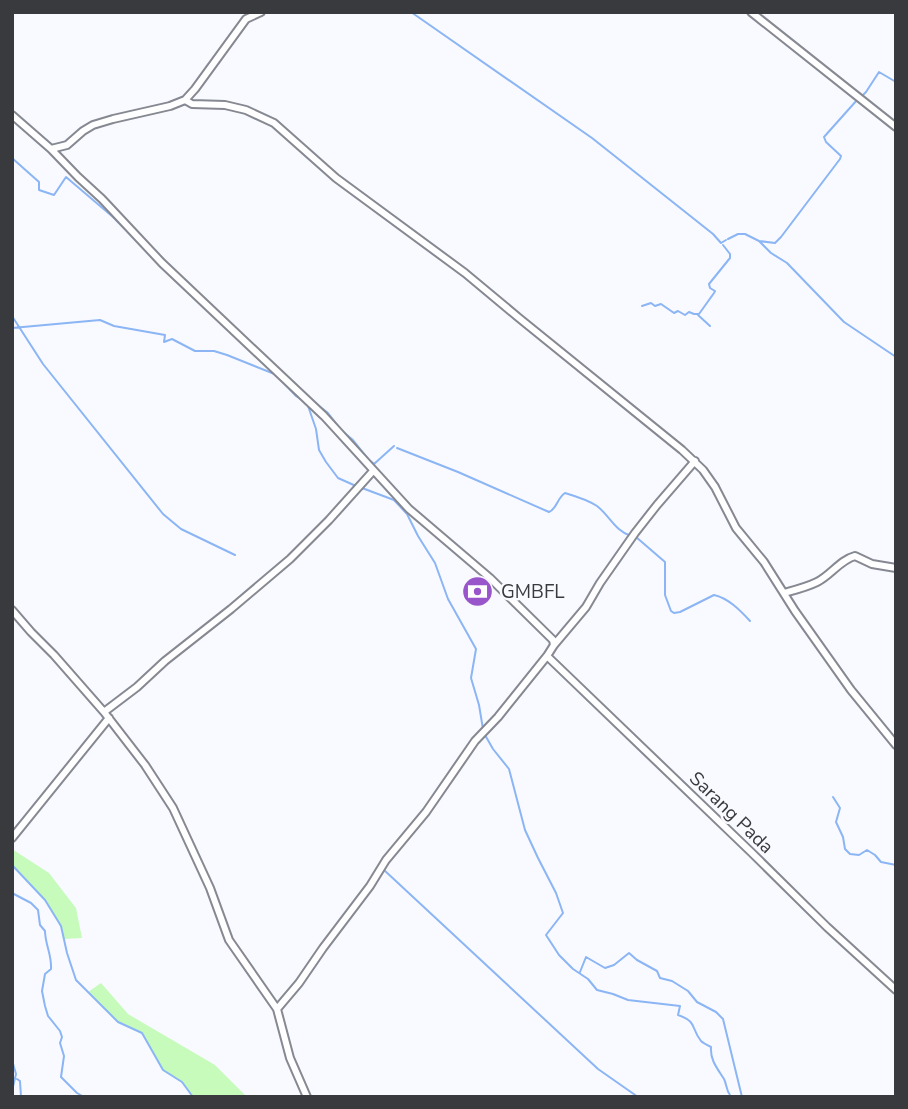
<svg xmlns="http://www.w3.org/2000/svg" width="908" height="1109" viewBox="0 0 908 1109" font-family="'Nunito Sans',sans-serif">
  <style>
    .green { fill: #c7fbbc }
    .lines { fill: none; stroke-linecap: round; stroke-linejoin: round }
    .stream { stroke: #8bb5f4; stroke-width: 2 }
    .minor-casing { stroke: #868892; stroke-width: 10 }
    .minor { stroke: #fff; stroke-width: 6 }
    .labels { text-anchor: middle; stroke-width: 5; stroke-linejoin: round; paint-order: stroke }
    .poi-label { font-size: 19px; fill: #393a3e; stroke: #f9faff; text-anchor: start }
    .street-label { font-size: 19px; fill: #393a3e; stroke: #f9faff }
  </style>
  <rect width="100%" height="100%" fill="#f9faff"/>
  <path class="green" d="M 12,849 L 49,873 L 69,899 L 76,908 L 82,938 L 64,939 C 58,910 34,886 12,865 Z
    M 101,983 L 128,1014 L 215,1065 L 247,1097 L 193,1097 L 182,1082 L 163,1070 L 142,1033 L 118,1022 L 88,992 Z"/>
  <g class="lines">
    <path class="stream" d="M 411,12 L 592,138 L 713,234 L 721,243 L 726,240
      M 862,96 L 866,92 L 879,72 L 896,82
      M 12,158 L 39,182 L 39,190 L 54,195 L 66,177 L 113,217 L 140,244
      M 728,239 L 738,234 L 745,234 L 759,241 L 771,253 L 787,263 L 844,322 L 896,357
      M 759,241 L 775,243 L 781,237 L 840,159 L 841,156 L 826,142 L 824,137 L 857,100
      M 642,306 L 651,303 L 655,306 L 661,304 L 674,313 L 678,311 L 685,315 L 689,312 L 694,314 L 699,314 L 714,293 L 715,291 L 710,288 L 709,284 L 730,258 L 730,254 L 723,245
      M 698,315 L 710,326
      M 12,316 L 43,364 L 163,514 L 181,529 L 235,555
      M 12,328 L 100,320 L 114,326 L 165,335 L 164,342 L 172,339 L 195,351 L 214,351 L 227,355 L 277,375
      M 281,380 L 296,396 L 307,403 L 316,429 L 319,450 L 326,462 L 338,478 L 356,486
      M 310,399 L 328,413 L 342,431 L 353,440 L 369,460 L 374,464 L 394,446
      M 397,448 L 458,472 L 549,512 C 557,509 557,498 565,493 C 575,496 588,500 597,506 C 609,515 615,531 631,536
      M 362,488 L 394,500 L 407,514 L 418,536 L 435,563 L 448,599 L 476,649 L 471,678 L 479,705 L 483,729
      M 636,537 L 665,562 L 665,595 L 671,611 L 674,613 L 680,612 L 714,595 C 728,598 740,610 750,621
      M 485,735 L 493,749 L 509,769 L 525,830 L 538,858 L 556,893 L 563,913 L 546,935 L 559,955 L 573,969 L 588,979 L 597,990 L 613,994 L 628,1000 L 680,1006 L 678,1015 C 698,1022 690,1027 701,1041 C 702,1042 709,1046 711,1047 C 710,1060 717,1068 724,1079 C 727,1085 726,1090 730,1095 L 729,1097
      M 833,797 L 840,808 L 836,822 L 843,837 L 845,849 L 850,854 L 859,855 L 867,850 L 875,855 L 881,862 L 896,865
      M 12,865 L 45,900 L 61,926 L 67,953 L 76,980 L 118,1022 L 142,1033 L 163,1070 L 182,1082 L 193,1097
      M 384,870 L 598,1069 L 638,1097
      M 12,893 L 31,903 L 38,910 L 40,925 L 45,931 C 45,944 52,955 51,969 L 45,974 L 42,991 L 45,1006 L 48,1016 L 60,1031 L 62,1037 L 60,1043 L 64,1056 L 61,1077 L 77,1093 L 84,1097
      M 580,972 L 586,957 L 605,968 L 614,965 L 629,953 L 637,960 L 657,971 L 660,978 L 672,981 L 688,991 L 697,1002 L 716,1012 L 723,1019 L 742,1097
      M 12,1060 L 16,1074 L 12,1091
      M 17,1079 L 20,1081 L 21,1097"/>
    <defs>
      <path id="minor" d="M 751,12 L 896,127
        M 185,100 L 192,104 L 225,105 L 246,110 L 274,123 L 336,178 L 465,273 L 519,318 L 682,450 L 703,470 L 715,487 L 736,528 L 764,562 L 795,611 L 851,690 L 896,745
        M 12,115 L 51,149 L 78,177 L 102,199 L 162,263 L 324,416 L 409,509 L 490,578 L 553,640 L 554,645 L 547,656 L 498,717 L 475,741 L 426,812 L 386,860 L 370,886 L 323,948 L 299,983 L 277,1009
        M 51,149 L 67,145 L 83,131 L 93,125 L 113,119 L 170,106 L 185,100 L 195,89 L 246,19 L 261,12
        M 784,593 C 795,590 807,587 817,582 C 831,575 840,560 855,556 L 872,564 L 896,568
        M 12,610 L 31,632 L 54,655 L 104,712 L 145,765 L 173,808 L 210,888 L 229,940 L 277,1009 L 290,1058 L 307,1097
        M 554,645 L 586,607 L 600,583 L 635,533 L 657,505 L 695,461
        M 547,656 L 751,852 L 827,927 L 896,990
        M 104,712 L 137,687 L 165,661 L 231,609 L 290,559 L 329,520 L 373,471
        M 12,838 L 109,718"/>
    </defs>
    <use href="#minor" class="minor-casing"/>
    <use href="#minor" class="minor"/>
  </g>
  <defs>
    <symbol id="bank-disc" viewBox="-11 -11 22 22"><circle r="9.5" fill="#9955ca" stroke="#f9faff"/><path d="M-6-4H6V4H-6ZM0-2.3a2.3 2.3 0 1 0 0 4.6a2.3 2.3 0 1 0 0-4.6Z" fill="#fff"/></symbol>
  </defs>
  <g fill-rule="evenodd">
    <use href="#bank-disc" x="460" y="574" width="35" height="35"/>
  </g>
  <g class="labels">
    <g class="poi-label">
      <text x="501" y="598">GMBFL</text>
    </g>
    <g class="street-label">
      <text transform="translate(732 812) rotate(44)" y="7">Sarang Pada</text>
    </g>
  </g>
  <rect width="908" height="1109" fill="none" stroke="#393a3e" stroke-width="28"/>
</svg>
